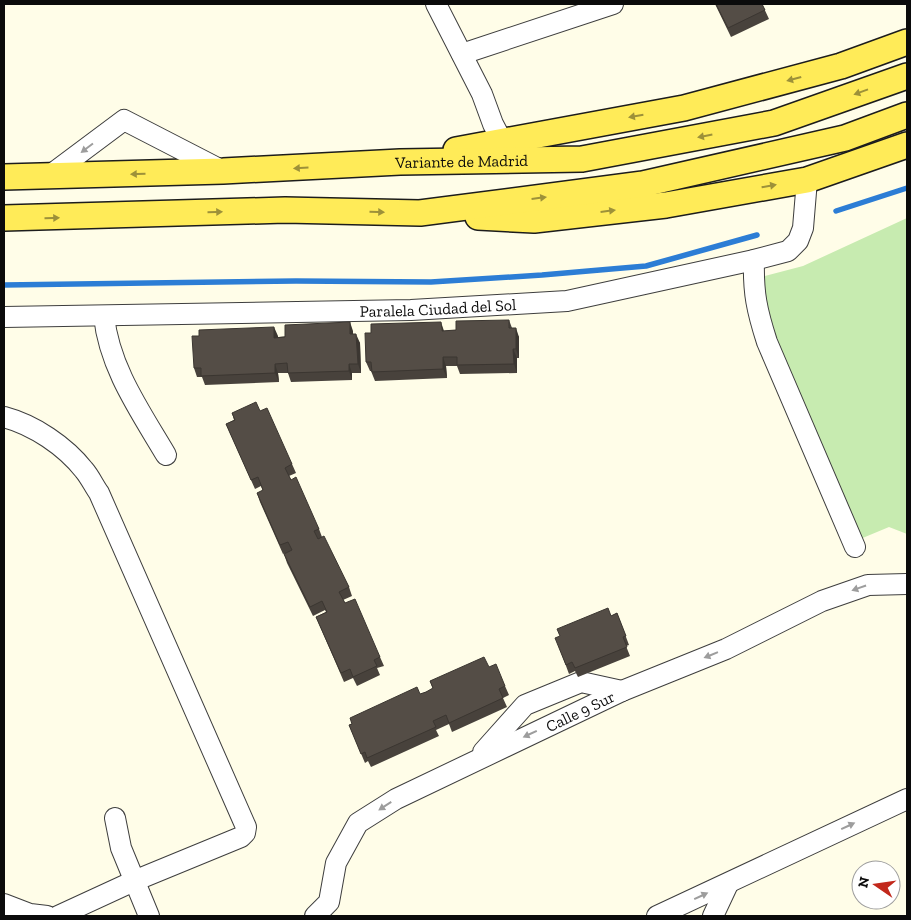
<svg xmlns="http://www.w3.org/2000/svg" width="911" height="920" viewBox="0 0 911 920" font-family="'Zilla Slab',serif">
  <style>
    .green { fill: #c7ebb0 }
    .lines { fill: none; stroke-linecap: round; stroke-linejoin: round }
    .stream { stroke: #2c7dd5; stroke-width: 5.5 }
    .minor-casing { stroke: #3e3e3e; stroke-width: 22 }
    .major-casing { stroke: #1c1c1c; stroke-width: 28 }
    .minor { stroke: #fff; stroke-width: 20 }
    .major { stroke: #ffeb58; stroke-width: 25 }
    .wall { fill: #48423c }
    .shaded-wall { fill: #3b3631 }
    .building { fill: #544d46; stroke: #3b3631 }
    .oneway { fill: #9d9139 }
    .oneway2 { fill: #9d9d9d }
    .labels { text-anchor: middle; stroke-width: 5; stroke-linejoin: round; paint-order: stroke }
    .street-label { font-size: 16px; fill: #0b0b0b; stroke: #fff }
  </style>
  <rect width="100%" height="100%" fill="#fffde8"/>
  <path class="green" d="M 907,218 L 907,534 L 889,527 L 853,542 L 753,279 L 803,266 Z"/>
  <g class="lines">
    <path class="stream" d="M 836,211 L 907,188
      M 4,285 L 296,281 L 431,282 L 542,275 L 646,266 L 757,235"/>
    <defs>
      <g id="minor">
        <path d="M 436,4 L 482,94 L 493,124 L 502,141"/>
        <path d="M 462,54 L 613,4"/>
        <path d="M 49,176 L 124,120 L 223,171"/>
        <path d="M 754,260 C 753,293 757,311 767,342 L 855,547"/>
        <path d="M 104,316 C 109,367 140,411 166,455"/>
        <path id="s1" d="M 4,317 L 411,310 L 567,301 L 754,260 L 788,251 L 798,241 L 803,228 L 807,180"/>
        <path d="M 4,417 C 34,425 65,446 84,470 C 90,477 94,486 99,493 L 246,827 L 245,833 L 241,837 L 134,881 L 58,916"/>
        <path d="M 483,752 L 525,705 L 581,682 L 622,691"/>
        <path d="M 115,818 L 121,848 L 149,916"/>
        <path d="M 4,904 L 30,914 L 47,916"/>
        <path id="s2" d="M 315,916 L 329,902 L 336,863 L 358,823 L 396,799 L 622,691 L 726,649 L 822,601 L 868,585 L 907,584"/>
        <path d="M 657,916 L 907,799"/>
        <path d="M 713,916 L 728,884"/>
      </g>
      <g id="major">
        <path d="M 456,150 L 684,108 L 841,66 L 907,42"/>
        <path id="s3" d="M 4,177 L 223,171 L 400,162 L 582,159 L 774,123 L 907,76"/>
        <path d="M 478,217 L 534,220 L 666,205 L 807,180 L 907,145"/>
        <path d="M 4,218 L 285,210 L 420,213 L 643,184 L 845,138 L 907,115"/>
      </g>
    </defs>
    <use href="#minor" class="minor-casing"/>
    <use href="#major" class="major-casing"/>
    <use href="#minor" class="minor"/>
    <use href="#major" class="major"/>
  </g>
  <path class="wall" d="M 715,4 L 762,4 L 769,19 L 731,37 Z
    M 509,320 L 512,328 L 519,337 L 519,358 L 517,358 L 517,373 L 460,374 L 457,366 L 446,366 L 447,378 L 375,381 L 371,371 L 370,371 L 366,362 L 444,331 L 456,330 Z
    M 353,331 L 353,334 L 360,343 L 361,373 L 352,373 L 352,380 L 291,382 L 288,373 L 278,373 L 279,382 L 205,385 L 202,377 L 197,377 L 194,368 L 278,336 L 278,337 Z
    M 260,411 L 292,464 L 296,473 L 289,476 L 319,529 L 322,537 L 349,587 L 352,596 L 343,600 L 345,603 L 380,657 L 384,666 L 377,668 L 380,675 L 357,686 L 353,678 L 344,682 L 316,617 L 326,612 L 325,610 L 313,616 L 287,563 L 284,554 L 290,552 L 283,554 L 260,502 L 257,493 L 263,491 L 261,486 L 255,489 L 226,424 L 234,420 L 232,413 Z
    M 617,613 L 629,645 L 626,646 L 630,656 L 578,677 L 575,671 L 569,674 L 559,647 L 611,616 Z
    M 489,667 L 505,686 L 509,695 L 503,698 L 507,707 L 452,732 L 449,724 L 436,730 L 439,736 L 371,767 L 368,761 L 365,763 L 349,725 L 433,689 L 430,681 Z"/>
  <path class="shaded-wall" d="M 350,322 L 353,331 L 353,343 L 350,334 Z
    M 441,322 L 444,331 L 442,331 Z
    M 274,327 L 278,336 L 278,347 L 274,338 Z
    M 516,328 L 519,337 L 519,358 L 516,349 Z
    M 356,334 L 360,343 L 361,373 L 358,364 Z
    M 513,349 L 517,358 L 517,373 L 514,364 Z
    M 443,357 L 446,366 L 447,378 L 443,369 Z
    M 275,364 L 278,373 L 279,382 L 275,373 Z
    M 349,364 L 352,373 L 352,380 L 349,371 Z"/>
  <path class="building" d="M 716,4 L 762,4 L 765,10 L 728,28 Z
    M 509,320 L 509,328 L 516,328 L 516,349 L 513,349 L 514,364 L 457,365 L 457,357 L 443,357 L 443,369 L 372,372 L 371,362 L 366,362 L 365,333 L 371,333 L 371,324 L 441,322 L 442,331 L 456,330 L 456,321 Z
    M 350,322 L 350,334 L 356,334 L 358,364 L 349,364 L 349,371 L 288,373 L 287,363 L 275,364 L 275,373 L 201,376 L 201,368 L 194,368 L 192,336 L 199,336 L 199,330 L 274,327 L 274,338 L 285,337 L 285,325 Z
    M 256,402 L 260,411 L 267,408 L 292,464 L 285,468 L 291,480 L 296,477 L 319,529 L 314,531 L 318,539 L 324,536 L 349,587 L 339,592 L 345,603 L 355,599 L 380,657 L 374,660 L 377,666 L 353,677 L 350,669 L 341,673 L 316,617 L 327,612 L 322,601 L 310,607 L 284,554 L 292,550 L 288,542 L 280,545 L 257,493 L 263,490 L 258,477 L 251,480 L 226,424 L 235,420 L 232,413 Z
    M 608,608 L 611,616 L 617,613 L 626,636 L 623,637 L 627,647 L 575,668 L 572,662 L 566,665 L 555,638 L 560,636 L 557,629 Z
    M 484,657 L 489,667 L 496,664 L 505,686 L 499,689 L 503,698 L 449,723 L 446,715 L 433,721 L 436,727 L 367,758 L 365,752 L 361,754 L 349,725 L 352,724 L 350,718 L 417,687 L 420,694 L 426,692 L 433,688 L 430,681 Z"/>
  <defs><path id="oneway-solid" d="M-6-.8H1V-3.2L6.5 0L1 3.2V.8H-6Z" transform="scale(1.25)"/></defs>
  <g class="oneway">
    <use href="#oneway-solid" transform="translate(794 79) rotate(165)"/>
    <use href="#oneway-solid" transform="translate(861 92) rotate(160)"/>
    <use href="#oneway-solid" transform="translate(636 116) rotate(170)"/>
    <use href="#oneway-solid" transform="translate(705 136) rotate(169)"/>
    <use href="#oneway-solid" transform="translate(301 168) rotate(177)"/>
    <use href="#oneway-solid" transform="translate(138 174) rotate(178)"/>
    <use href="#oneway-solid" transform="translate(769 186) rotate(-10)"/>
    <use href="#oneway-solid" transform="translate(539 198) rotate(-7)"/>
    <use href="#oneway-solid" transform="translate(608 211) rotate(-7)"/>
    <use href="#oneway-solid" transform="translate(215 212) rotate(-2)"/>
    <use href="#oneway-solid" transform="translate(377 212) rotate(1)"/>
    <use href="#oneway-solid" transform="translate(52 218) rotate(-2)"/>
  </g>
  <g class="oneway2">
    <use href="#oneway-solid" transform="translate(87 148) rotate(143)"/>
    <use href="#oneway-solid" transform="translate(859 588) rotate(161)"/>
    <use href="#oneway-solid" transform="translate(711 655) rotate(158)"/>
    <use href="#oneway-solid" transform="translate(530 734) rotate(155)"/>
    <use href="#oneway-solid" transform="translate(385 806) rotate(147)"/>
    <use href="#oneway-solid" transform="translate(848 826) rotate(-25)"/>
    <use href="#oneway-solid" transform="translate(701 896) rotate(-25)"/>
  </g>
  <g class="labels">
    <g class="street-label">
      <text dy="6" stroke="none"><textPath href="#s3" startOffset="458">Variante de Madrid</textPath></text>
      <text dy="6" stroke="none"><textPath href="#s1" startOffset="434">Paralela Ciudad del Sol</textPath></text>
      <text dy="6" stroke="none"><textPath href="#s2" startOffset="354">Calle 9 Sur</textPath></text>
    </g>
  </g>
  <rect width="911" height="920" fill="none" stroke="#0b0b0b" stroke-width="10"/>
  <g transform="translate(876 885) rotate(283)"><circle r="24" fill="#ffffff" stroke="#9d9d9d"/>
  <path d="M0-4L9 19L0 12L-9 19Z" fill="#c2281b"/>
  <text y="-8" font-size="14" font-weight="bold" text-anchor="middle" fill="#0b0b0b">N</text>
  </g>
</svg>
